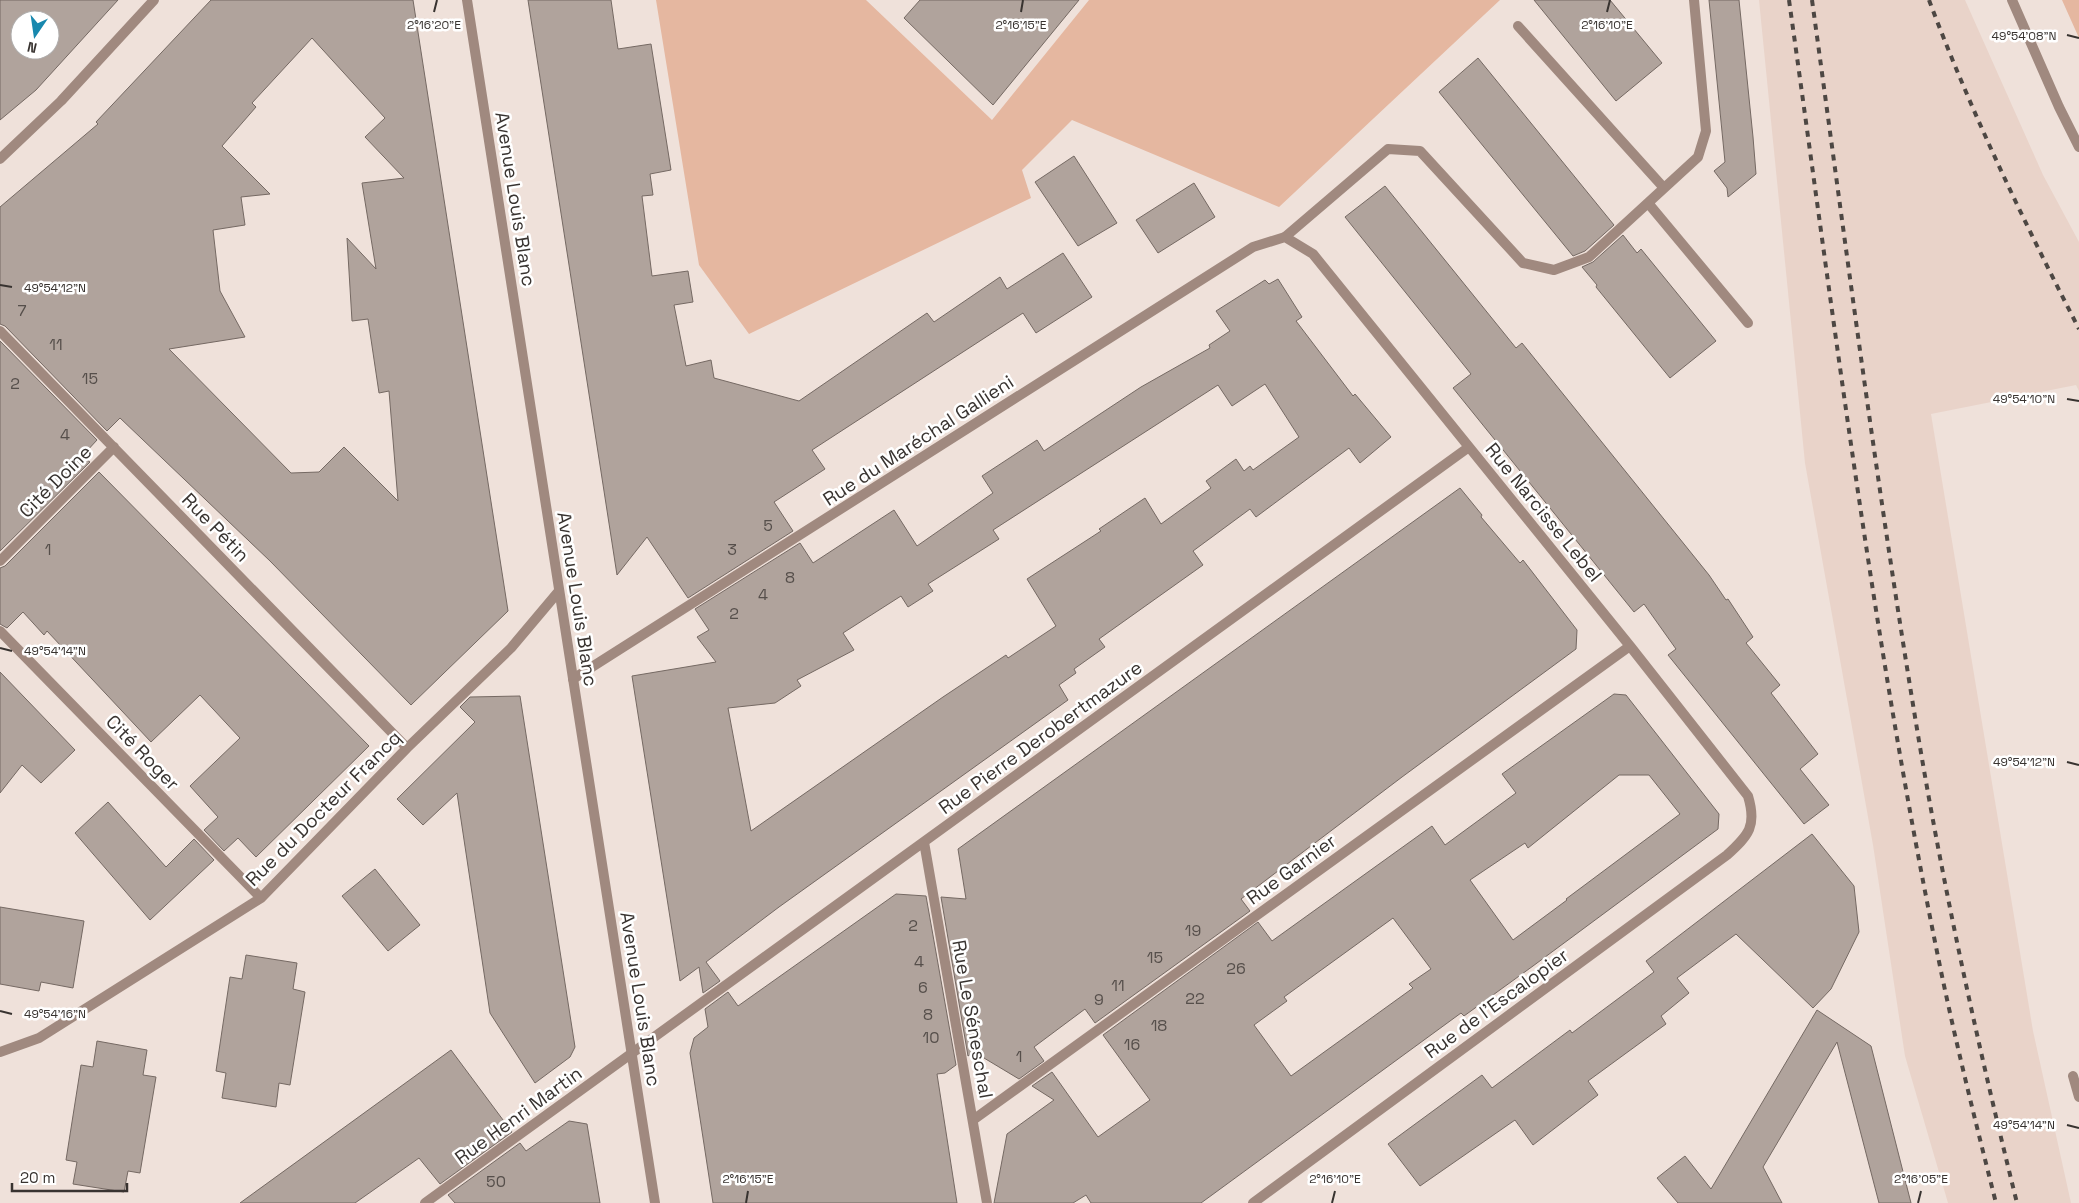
<svg xmlns="http://www.w3.org/2000/svg" width="2079" height="1203" viewBox="0 0 2079 1203" font-family="'Space Grotesk',sans-serif">
  <style>
    .built { fill: #e9d3c9 }
    .green { fill: #e5b7a0 }
    .building { fill: #b0a39c; stroke: #756963; fill-rule: evenodd }
    .lines { fill: none; stroke-linecap: round; stroke-linejoin: round }
    .service { stroke: #a0897f; stroke-width: 10 }
    .minor { stroke: #a0897f; stroke-width: 10 }
    .tertiary { stroke: #a0897f; stroke-width: 10 }
    .rail { stroke: #4d4743; stroke-width: 4; stroke-dasharray: 6 6; stroke-linecap: butt }
    .ticks { fill: none; stroke: #383330; stroke-width: 2 }
    .labels { text-anchor: middle; stroke-width: 5; stroke-linejoin: round; paint-order: stroke }
    .number-label { font-size: 16px; fill: #564f4b }
    .street-label { font-size: 19px; fill: #383330; stroke: #fff }
    .ticks-label { font-size: 12px; text-anchor: middle; fill: #383330; stroke: #fff; stroke-width: 5; stroke-linejoin: round; paint-order: stroke }
  </style>
  <rect width="100%" height="100%" fill="#efe1da"/>
  <path class="built" d="M 1759,0 L 1965,0 L 2043,175 L 2079,242 L 2079,391 L 2076,385 L 1931,414 L 2033,1031 L 2071,1203 L 1948,1203 L 1905,1056 L 1873,845 L 1805,463 Z"/>
  <path class="green" d="M 656,0 L 866,0 L 992,120 L 1089,0 L 1500,0 L 1279,207 L 1072,120 L 1022,170 L 1031,198 L 749,334 L 699,265 Z
    M 2062,0 L 2079,0 L 2079,38 Z"/>
  <path class="building" d="M 0,0 L 118,0 L 36,90 L 0,120 ZM 20,20 L 50,20 L 50,50 L 20,50 Z
    M 211,0 L 413,0 L 508,611 L 411,705 L 270,561 L 120,418 L 107,431 L 5,326 L 0,324 L 0,207 L 98,124 L 96,122 ZM 312,38 L 385,118 L 365,137 L 404,178 L 362,183 L 376,269 L 347,238 L 352,321 L 368,319 L 379,393 L 389,391 L 398,501 L 344,447 L 319,472 L 291,473 L 169,349 L 245,337 L 220,291 L 213,230 L 245,225 L 241,197 L 270,194 L 222,146 L 256,107 L 252,103 Z
    M 528,0 L 611,0 L 618,49 L 651,44 L 671,170 L 650,174 L 653,195 L 642,196 L 652,276 L 688,271 L 693,302 L 674,305 L 686,366 L 711,360 L 714,378 L 799,401 L 927,313 L 934,322 L 1000,277 L 1007,289 L 1063,253 L 1092,297 L 1036,333 L 1023,313 L 812,450 L 825,469 L 774,502 L 793,531 L 688,598 L 647,537 L 617,575 Z
    M 920,0 L 1079,0 L 993,105 L 904,18 Z
    M 1534,0 L 1610,0 L 1662,63 L 1616,101 Z
    M 1709,0 L 1739,0 L 1753,137 L 1756,174 L 1728,197 L 1727,188 L 1714,171 L 1725,162 Z
    M 1478,58 L 1614,225 L 1585,251 L 1573,256 L 1439,92 Z
    M 1074,156 L 1117,223 L 1078,246 L 1035,182 Z
    M 1194,183 L 1215,217 L 1158,253 L 1136,220 Z
    M 1385,186 L 1516,348 L 1522,343 L 1709,575 L 1726,600 L 1728,599 L 1753,637 L 1746,643 L 1780,685 L 1771,693 L 1818,754 L 1800,769 L 1829,805 L 1804,824 L 1668,655 L 1676,649 L 1644,604 L 1634,612 L 1453,388 L 1471,374 L 1345,217 Z
    M 1623,235 L 1637,253 L 1641,249 L 1716,341 L 1670,378 L 1596,287 L 1597,285 L 1582,267 L 1593,262 Z
    M 1278,279 L 1302,317 L 1296,321 L 1353,396 L 1355,394 L 1391,437 L 1360,463 L 1349,448 L 1256,517 L 1250,509 L 1193,551 L 1203,565 L 1099,639 L 1105,647 L 1074,669 L 1076,673 L 1059,685 L 1068,700 L 779,907 L 706,962 L 720,981 L 703,993 L 699,967 L 680,981 L 632,676 L 716,662 L 697,637 L 709,630 L 695,609 L 800,543 L 813,563 L 894,510 L 917,546 L 993,493 L 982,476 L 1037,440 L 1044,451 L 1141,387 L 1210,348 L 1209,345 L 1230,331 L 1216,311 L 1265,280 L 1269,284 ZM 1265,384 L 1299,437 L 1253,470 L 1250,466 L 1244,471 L 1236,459 L 1206,481 L 1211,488 L 1161,524 L 1145,498 L 1099,529 L 1101,531 L 1027,579 L 1056,626 L 1008,658 L 1006,655 L 943,697 L 751,831 L 728,708 L 775,703 L 801,686 L 797,680 L 854,650 L 843,633 L 901,596 L 908,607 L 933,591 L 928,584 L 999,539 L 993,530 L 1218,385 L 1232,406 Z
    M 0,341 L 97,440 L 85,453 L 89,458 L 87,460 L 90,462 L 0,551 Z
    M 99,472 L 369,746 L 256,857 L 238,838 L 224,851 L 204,830 L 218,817 L 190,786 L 240,738 L 200,695 L 151,742 L 47,631 L 44,635 L 23,612 L 7,628 L 0,624 L 0,568 L 5,566 Z
    M 1460,488 L 1482,515 L 1481,517 L 1520,563 L 1523,560 L 1577,630 L 1576,649 L 1402,777 L 1241,899 L 1250,911 L 1095,1023 L 1085,1009 L 1034,1047 L 1044,1061 L 1019,1079 L 974,1052 L 968,1056 L 941,897 L 966,899 L 958,849 Z
    M 0,672 L 75,750 L 41,783 L 22,765 L 0,793 Z
    M 1614,694 L 1626,695 L 1719,814 L 1718,829 L 1533,966 L 1464,1016 L 1461,1013 L 1201,1203 L 1091,1203 L 1086,1195 L 1073,1203 L 994,1203 L 1007,1134 L 1054,1100 L 1032,1086 L 1052,1072 L 1098,1137 L 1150,1100 L 1103,1035 L 1258,922 L 1272,941 L 1432,826 L 1445,845 L 1516,793 L 1502,774 ZM 1619,775 L 1649,775 L 1680,814 L 1566,899 L 1567,900 L 1513,940 L 1470,880 L 1525,843 L 1528,848 ZM 1393,918 L 1431,969 L 1409,984 L 1413,988 L 1291,1076 L 1254,1025 L 1287,1001 L 1284,997 Z
    M 520,696 L 575,1047 L 570,1057 L 535,1083 L 490,1013 L 457,793 L 423,825 L 397,799 L 475,722 L 460,707 L 470,697 Z
    M 108,802 L 166,867 L 194,839 L 214,860 L 150,920 L 75,833 Z
    M 1812,834 L 1854,886 L 1859,932 L 1831,989 L 1813,1008 L 1736,934 L 1677,978 L 1689,993 L 1661,1016 L 1666,1024 L 1588,1081 L 1598,1095 L 1533,1145 L 1515,1120 L 1420,1186 L 1388,1144 L 1482,1075 L 1492,1088 L 1570,1030 L 1572,1033 L 1654,972 L 1646,961 Z
    M 375,869 L 420,925 L 388,951 L 342,896 Z
    M 896,894 L 926,896 L 956,1065 L 945,1073 L 937,1074 L 957,1203 L 713,1203 L 690,1053 L 694,1038 L 708,1027 L 705,1009 L 728,992 L 738,1006 Z
    M 0,907 L 84,921 L 73,988 L 41,982 L 39,991 L 0,984 Z
    M 246,955 L 297,963 L 293,989 L 305,992 L 290,1085 L 279,1083 L 276,1107 L 222,1098 L 226,1073 L 216,1071 L 230,977 L 242,979 Z
    M 1817,1010 L 1871,1046 L 1911,1203 L 1879,1203 L 1837,1042 L 1763,1167 L 1782,1203 L 1678,1203 L 1657,1178 L 1685,1156 L 1711,1189 Z
    M 97,1041 L 147,1050 L 143,1075 L 156,1077 L 140,1173 L 128,1171 L 124,1192 L 73,1184 L 77,1162 L 66,1160 L 81,1065 L 93,1067 Z
    M 451,1050 L 512,1132 L 440,1184 L 419,1158 L 355,1203 L 240,1203 Z
    M 569,1121 L 587,1124 L 600,1203 L 455,1203 L 448,1195 L 520,1143 L 526,1151 Z"/>
  <g class="lines">
    <path class="service" d="M 1518,26 L 1664,188
      M 1648,203 L 1748,323
      M 1285,237 L 1388,149 L 1420,151 L 1523,263 L 1554,270 L 1589,257 L 1698,157 L 1706,131 L 1694,0"/>
    <path class="minor" d="M 2012,0 L 2059,107 L 2079,147
      M 0,159 L 61,101 L 154,0
      M 0,331 L 407,748
      M 0,561 L 114,447
      M 0,631 L 261,898
      M 573,679 L 1253,247 L 1285,237 L 1313,254 L 1630,646 L 1748,796 C 1757,826 1749,835 1727,855 L 1253,1203
      M 924,842 L 987,1203
      M 0,1052 L 39,1038 L 261,898 L 407,748 L 511,648 L 559,591
      M 2073,1076 L 2079,1097
      M 973,1120 L 1630,646
      M 425,1203 L 1469,447"/>
    <path class="tertiary" d="M 467,0 L 655,1203"/>
    <path class="rail" d="M 1789,0 C 1835,326 1875,654 1942,976 C 1958,1052 1977,1128 1996,1203
      M 1812,0 C 1846,247 1878,495 1919,741 C 1945,896 1979,1050 2017,1203
      M 1929,0 C 1971,112 2024,222 2079,329"/>
  </g>
  <path class="ticks" d="M 434,12 L 437,0M 1021,12 L 1023,0M 1607,12 L 1610,0M 2067,35 L 2079,38M 0,285 L 12,287M 2067,399 L 2079,401M 0,648 L 12,651M 2067,762 L 2079,765M 0,1011 L 12,1014M 2067,1125 L 2079,1128M 746,1203 L 748,1191M 1332,1203 L 1335,1191M 1918,1203 L 1921,1191"/>
  <g class="labels">
    <g class="number-label">
      <text x="22" y="316">7</text>
      <text x="56" y="350">11</text>
      <text x="90" y="384">15</text>
      <text x="15" y="389">2</text>
      <text x="65" y="440">4</text>
      <text x="768" y="531">5</text>
      <text x="48" y="555">1</text>
      <text x="732" y="555">3</text>
      <text x="790" y="583">8</text>
      <text x="763" y="600">4</text>
      <text x="734" y="619">2</text>
      <text x="913" y="931">2</text>
      <text x="1193" y="936">19</text>
      <text x="1155" y="963">15</text>
      <text x="919" y="967">4</text>
      <text x="1236" y="974">26</text>
      <text x="1118" y="991">11</text>
      <text x="923" y="993">6</text>
      <text x="1195" y="1004">22</text>
      <text x="1099" y="1005">9</text>
      <text x="928" y="1020">8</text>
      <text x="1159" y="1031">18</text>
      <text x="931" y="1043">10</text>
      <text x="1132" y="1050">16</text>
      <text x="1019" y="1062">1</text>
      <text x="496" y="1187">50</text>
    </g>
    <g class="street-label">
      <text transform="translate(516 199) rotate(81)" y="7">Avenue Louis Blanc</text>
      <text transform="translate(918 440) rotate(-33)" y="7">Rue du Maréchal Gallieni</text>
      <text transform="translate(55 481) rotate(-45)" y="7">Cité Doine</text>
      <text transform="translate(1544 512) rotate(51)" y="7">Rue Narcisse Lebel</text>
      <text transform="translate(216 527) rotate(46)" y="7">Rue Pétin</text>
      <text transform="translate(578 599) rotate(81)" y="7">Avenue Louis Blanc</text>
      <text transform="translate(1040 737) rotate(-36)" y="7">Rue Pierre Derobertmazure</text>
      <text transform="translate(143 752) rotate(46)" y="7">Cité Roger</text>
      <text transform="translate(323 808) rotate(-45)" y="7">Rue du Docteur Francq</text>
      <text transform="translate(1291 869) rotate(-36)" y="7">Rue Garnier</text>
      <text transform="translate(641 999) rotate(81)" y="7">Avenue Louis Blanc</text>
      <text transform="translate(1496 1003) rotate(-36)" y="7">Rue de l'Escalopier</text>
      <text transform="translate(973 1019) rotate(80)" y="7">Rue Le Séneschal</text>
      <text transform="translate(518 1115) rotate(-36)" y="7">Rue Henri Martin</text>
    </g>
  </g>
  <g class="ticks-label">
    <text x="434" y="29">2°16'20"E</text>
    <text x="1021" y="29">2°16'15"E</text>
    <text x="1607" y="29">2°16'10"E</text>
    <text x="2024" y="40">49°54'08"N</text>
    <text x="55" y="292">49°54'12"N</text>
    <text x="2024" y="403">49°54'10"N</text>
    <text x="55" y="655">49°54'14"N</text>
    <text x="2024" y="766">49°54'12"N</text>
    <text x="55" y="1018">49°54'16"N</text>
    <text x="2024" y="1129">49°54'14"N</text>
    <text x="748" y="1183">2°16'15"E</text>
    <text x="1335" y="1183">2°16'10"E</text>
    <text x="1921" y="1183">2°16'05"E</text>
  </g>
  <g transform="translate(35 35) rotate(193)"><circle r="24" fill="#ffffff" stroke="#afadac"/>
  <path d="M0-4L9 19L0 12L-9 19Z" fill="#1888ae"/>
  <text y="-8" font-size="14" font-weight="bold" text-anchor="middle" fill="#383330">N</text>
  </g>
  <path d="M12 1183v8h115v-8" fill="none" stroke="#383330" stroke-width="2.5"/>
  <text x="20" y="1183" font-size="15" fill="#383330" stroke="#ffffff" stroke-width="4" paint-order="stroke">20 m</text>
</svg>
